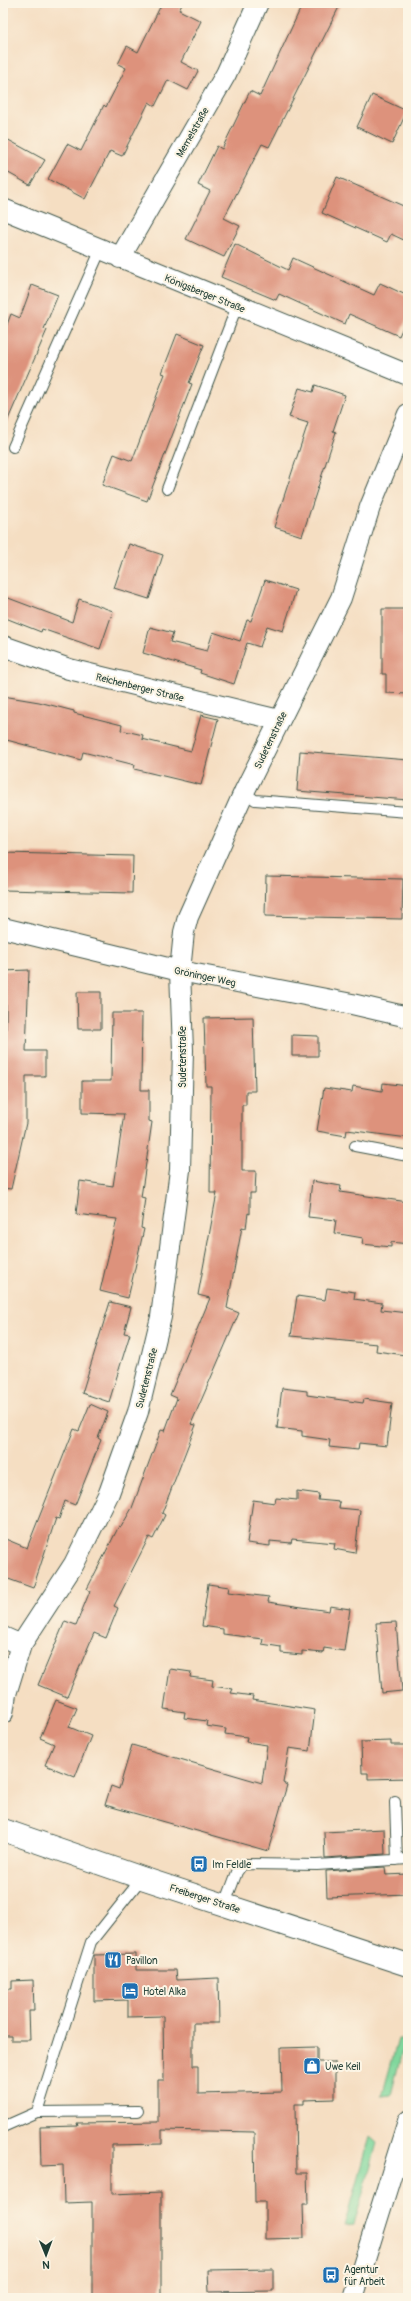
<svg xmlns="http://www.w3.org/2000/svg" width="411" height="2301" viewBox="0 0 411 2301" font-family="Pangolin,sans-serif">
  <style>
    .green { fill: #80d79c; stroke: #508a68 }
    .building { fill: #dd927b }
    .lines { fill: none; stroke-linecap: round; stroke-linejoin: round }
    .lane-casing { stroke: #3f5549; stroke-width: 12 }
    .street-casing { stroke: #3f5549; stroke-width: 22 }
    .secondary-casing { stroke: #3f5549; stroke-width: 24 }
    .lane { stroke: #fff; stroke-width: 10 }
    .street { stroke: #fff; stroke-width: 20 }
    .secondary { stroke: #fff; stroke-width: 22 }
    .labels { text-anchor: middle; stroke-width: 4; stroke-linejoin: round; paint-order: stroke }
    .street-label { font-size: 10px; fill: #1f3d34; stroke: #fcf5e5 }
    .poi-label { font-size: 10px; fill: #1f3d34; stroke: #fcf5e5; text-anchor: start }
  </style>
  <rect width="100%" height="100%" fill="#fcf5e5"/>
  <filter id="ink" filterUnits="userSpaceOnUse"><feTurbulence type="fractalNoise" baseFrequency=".025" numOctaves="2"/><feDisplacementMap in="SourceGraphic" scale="8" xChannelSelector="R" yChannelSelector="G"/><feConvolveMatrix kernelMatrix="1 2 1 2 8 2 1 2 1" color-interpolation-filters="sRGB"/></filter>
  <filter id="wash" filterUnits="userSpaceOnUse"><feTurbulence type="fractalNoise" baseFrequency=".012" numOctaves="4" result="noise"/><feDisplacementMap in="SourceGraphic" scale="16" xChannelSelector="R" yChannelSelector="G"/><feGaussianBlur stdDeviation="0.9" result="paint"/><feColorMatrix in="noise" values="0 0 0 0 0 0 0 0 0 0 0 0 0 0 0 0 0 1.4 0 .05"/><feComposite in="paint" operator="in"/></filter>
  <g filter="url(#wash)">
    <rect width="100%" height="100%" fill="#f5dec2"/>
    <path class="green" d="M 398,2039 L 405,2039 L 391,2095 L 382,2096 Z
      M 370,2137 L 377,2143 L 354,2225 L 345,2226 Z"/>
    <g id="blocks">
      <path class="building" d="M 162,3 L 183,3 L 179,10 L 201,21 L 181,62 L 198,71 L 188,90 L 168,80 L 155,106 L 149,102 L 122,156 L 110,151 L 85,199 L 48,179 L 67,144 L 81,151 L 104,105 L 106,107 L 126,68 L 118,64 L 127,46 L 138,52 Z
        M 303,3 L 341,3 L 269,147 L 262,144 L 224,218 L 240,226 L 224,257 L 186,239 L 210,191 L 198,185 L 217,146 L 222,149 L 250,91 L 260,96 Z
        M 372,95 L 407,111 L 392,144 L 357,127 Z
        M 3,137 L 45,160 L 30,185 L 3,170 Z
        M 337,177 L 408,208 L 408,242 L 391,234 L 387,242 L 322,213 Z
        M 235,244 L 288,270 L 293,258 L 374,295 L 380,283 L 408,296 L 408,316 L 399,336 L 349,314 L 345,324 L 279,294 L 276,300 L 221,277 Z
        M 32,285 L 58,295 L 44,329 L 47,330 L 3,431 L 3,335 L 11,314 L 20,318 Z
        M 177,334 L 204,345 L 189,383 L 192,384 L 147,501 L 102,485 L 114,454 L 132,461 L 165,374 L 162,373 Z
        M 315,385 L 345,395 L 333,431 L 336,432 L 302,536 L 274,527 L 308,423 L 289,417 L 299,388 L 313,392 Z
        M 129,544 L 163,555 L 149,599 L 114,588 Z
        M 265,580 L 296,590 L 283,631 L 267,626 L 260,647 L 247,643 L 234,684 L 200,673 L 201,670 L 143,653 L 150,627 L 173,633 L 170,642 L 207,651 L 213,632 L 240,641 L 247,620 L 251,621 Z
        M 3,596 L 72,622 L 79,599 L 113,611 L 100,649 L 42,629 L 41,632 L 3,617 Z
        M 382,609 L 408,609 L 408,694 L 386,693 L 386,674 L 382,674 Z
        M 3,696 L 39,702 L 74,711 L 74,713 L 122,725 L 121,730 L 143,735 L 142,739 L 191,751 L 201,715 L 218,719 L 201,785 L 134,769 L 135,765 L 83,752 L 81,760 L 3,739 Z
        M 300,751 L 408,760 L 408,800 L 297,791 Z
        M 4,853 L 133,856 L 132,893 L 3,890 Z
        M 266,876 L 403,879 L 402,919 L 265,916 Z
        M 29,970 L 26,1051 L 45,1051 L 45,1076 L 26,1076 L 26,1123 L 11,1189 L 3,1188 L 3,1052 L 5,1040 L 6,1040 L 6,1005 L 3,1005 L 3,971 Z
        M 77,992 L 101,992 L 101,1029 L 78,1029 Z
        M 112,1013 L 142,1013 L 141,1090 L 149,1090 L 149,1121 L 152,1122 L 141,1197 L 145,1198 L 141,1228 L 144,1229 L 128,1298 L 100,1291 L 117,1219 L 76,1214 L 80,1181 L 113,1186 L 124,1114 L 82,1113 L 82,1081 L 111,1081 Z
        M 253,1017 L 255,1091 L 246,1091 L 246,1105 L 242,1105 L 242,1171 L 256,1171 L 255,1193 L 250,1193 L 250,1214 L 248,1213 L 246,1228 L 242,1227 L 227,1308 L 239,1313 L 191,1424 L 196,1425 L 162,1513 L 165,1515 L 153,1539 L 149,1537 L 114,1606 L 118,1608 L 106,1638 L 94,1633 L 67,1697 L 38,1685 L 65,1621 L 76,1625 L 90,1591 L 87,1589 L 119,1526 L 121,1527 L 132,1508 L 161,1430 L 165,1431 L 177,1398 L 170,1395 L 210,1298 L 198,1295 L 217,1193 L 210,1193 L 211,1086 L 206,1086 L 204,1018 Z
        M 292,1035 L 318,1036 L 318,1056 L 292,1056 Z
        M 383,1083 L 408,1086 L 408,1138 L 347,1130 L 346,1136 L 317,1131 L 324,1088 L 352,1092 L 353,1086 L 382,1091 Z
        M 312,1181 L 341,1186 L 340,1192 L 408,1202 L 408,1244 L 391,1242 L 391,1247 L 362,1244 L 363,1238 L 334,1233 L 336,1220 L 308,1217 Z
        M 327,1288 L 355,1292 L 354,1299 L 382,1303 L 381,1310 L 408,1313 L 405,1355 L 376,1351 L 377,1344 L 291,1336 L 297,1296 L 325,1300 Z
        M 110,1302 L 131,1307 L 124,1333 L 130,1334 L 109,1402 L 82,1393 Z
        M 282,1388 L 307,1391 L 307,1395 L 363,1403 L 364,1399 L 392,1403 L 387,1446 L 359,1443 L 358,1450 L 329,1447 L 330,1440 L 302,1436 L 302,1431 L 277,1428 Z
        M 90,1404 L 108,1412 L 98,1438 L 101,1440 L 75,1505 L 65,1501 L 59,1519 L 56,1518 L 33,1588 L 3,1577 L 3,1538 L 27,1548 L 74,1429 L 79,1431 Z
        M 297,1491 L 319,1494 L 318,1500 L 340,1502 L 339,1508 L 360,1510 L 355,1553 L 334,1549 L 335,1543 L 292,1539 L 291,1543 L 270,1541 L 270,1546 L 247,1543 L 253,1500 L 275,1503 L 276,1498 L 297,1500 Z
        M 208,1584 L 229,1587 L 228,1592 L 269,1597 L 268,1602 L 329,1611 L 330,1606 L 350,1609 L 344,1651 L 324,1648 L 323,1653 L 302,1651 L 302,1655 L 281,1653 L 281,1647 L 262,1644 L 263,1639 L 223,1634 L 223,1629 L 202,1626 Z
        M 396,1622 L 402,1691 L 382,1693 L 376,1623 Z
        M 170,1669 L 191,1672 L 190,1677 L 213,1680 L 212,1686 L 233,1689 L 231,1693 L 253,1696 L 252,1700 L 315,1710 L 310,1751 L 289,1748 L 283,1783 L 287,1785 L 268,1851 L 105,1805 L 111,1786 L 119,1789 L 132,1745 L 262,1783 L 267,1745 L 246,1742 L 247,1737 L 225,1734 L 226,1729 L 206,1726 L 207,1721 L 184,1718 L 185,1712 L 164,1709 Z
        M 56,1700 L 77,1708 L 69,1727 L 91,1736 L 75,1777 L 45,1765 L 54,1744 L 40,1738 Z
        M 391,1741 L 391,1745 L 408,1745 L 408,1778 L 368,1779 L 368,1773 L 362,1773 L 361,1742 Z
        M 384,1829 L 385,1854 L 325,1858 L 324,1832 Z
        M 385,1867 L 386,1875 L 408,1874 L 408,1894 L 327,1897 L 326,1871 Z
        M 136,1954 L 136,1970 L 176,1970 L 177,1980 L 218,1978 L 219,2023 L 193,2023 L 193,2066 L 198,2066 L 198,2094 L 282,2092 L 281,2048 L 317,2047 L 317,2062 L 335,2062 L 335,2099 L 304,2100 L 304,2104 L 295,2104 L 296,2173 L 307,2173 L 308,2204 L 303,2204 L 304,2238 L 265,2239 L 265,2202 L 255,2202 L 254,2132 L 162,2130 L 162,2144 L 112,2145 L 112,2194 L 161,2192 L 161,2298 L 92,2298 L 92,2202 L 64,2203 L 63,2165 L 41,2166 L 40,2127 L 78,2126 L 77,2123 L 158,2122 L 158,2080 L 164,2080 L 163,2016 L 128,2017 L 128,2000 L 94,2001 L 94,1955 Z
        M 33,1980 L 34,2011 L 29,2011 L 30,2040 L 11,2040 L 11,2036 L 3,2036 L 3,1989 L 12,1989 L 12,1981 Z
        M 273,2269 L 273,2291 L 209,2292 L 208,2270 Z"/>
    </g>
  </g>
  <g filter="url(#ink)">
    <use href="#blocks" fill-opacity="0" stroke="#3f5549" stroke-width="1"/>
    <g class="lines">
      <defs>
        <path id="lane" d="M 13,447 L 101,249
          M 167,489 L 237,306
          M 244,792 L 255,800 L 408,812
          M 355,1146 L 408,1156
          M 395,1802 L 397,1860
          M 225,1904 L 237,1872 L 243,1864 L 317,1865 L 408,1859
          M 37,2112 L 91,1942 L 142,1878
          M 3,2127 L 37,2112 L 138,2111"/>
        <path id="street" d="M 3,209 L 408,375
          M 120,258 L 226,74 L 258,3
          M 3,646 L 69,669 L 279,720
          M 3,928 L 180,971 L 352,1004 L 408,1017
          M 3,1637 L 21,1645
          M 3,1713 L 6,1694 L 21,1645 L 74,1564 L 109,1493 L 138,1412 L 161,1317 L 180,1170 L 183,1050 L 180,971 L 184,932 L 188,917 L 244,792 L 341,598 L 370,507 L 408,414
          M 353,2298 L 408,2121"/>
        <path id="secondary" d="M 3,1830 L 142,1878 L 408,1965"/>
      </defs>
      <use href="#lane" class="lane-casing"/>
      <use href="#street" class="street-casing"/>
      <use href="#secondary" class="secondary-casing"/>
      <use href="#lane" class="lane"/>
      <use href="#street" class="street"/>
      <use href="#secondary" class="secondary"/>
    </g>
  </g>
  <defs>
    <symbol id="bus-square" viewBox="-11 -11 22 22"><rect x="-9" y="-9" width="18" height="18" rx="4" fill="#1f6fb2" stroke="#fcf5e5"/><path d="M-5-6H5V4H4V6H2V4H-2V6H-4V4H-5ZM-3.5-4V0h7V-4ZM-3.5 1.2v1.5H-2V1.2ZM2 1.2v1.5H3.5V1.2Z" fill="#fff"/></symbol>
    <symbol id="restaurant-square" viewBox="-11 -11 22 22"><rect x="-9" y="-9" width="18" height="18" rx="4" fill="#1f6fb2" stroke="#fcf5e5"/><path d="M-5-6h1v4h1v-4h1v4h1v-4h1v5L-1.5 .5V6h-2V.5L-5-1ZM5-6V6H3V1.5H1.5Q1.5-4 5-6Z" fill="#fff"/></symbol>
    <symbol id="hotel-square" viewBox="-11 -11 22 22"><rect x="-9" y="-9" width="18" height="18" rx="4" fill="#1f6fb2" stroke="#fcf5e5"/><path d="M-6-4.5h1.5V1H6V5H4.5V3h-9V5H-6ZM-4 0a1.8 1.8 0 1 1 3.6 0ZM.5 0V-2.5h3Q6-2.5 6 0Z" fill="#fff"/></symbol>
    <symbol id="shop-square" viewBox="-11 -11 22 22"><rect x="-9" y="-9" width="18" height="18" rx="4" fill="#1f6fb2" stroke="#fcf5e5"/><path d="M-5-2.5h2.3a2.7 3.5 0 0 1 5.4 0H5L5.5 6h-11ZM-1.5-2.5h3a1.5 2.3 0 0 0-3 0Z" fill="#fff"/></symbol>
  </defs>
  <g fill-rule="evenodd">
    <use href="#bus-square" x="189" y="1854" width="20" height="20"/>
    <use href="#restaurant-square" x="103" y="1950" width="20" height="20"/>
    <use href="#hotel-square" x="120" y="1981" width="20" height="20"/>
    <use href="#shop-square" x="302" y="2056" width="20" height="20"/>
    <use href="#bus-square" x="321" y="2265" width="20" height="20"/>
  </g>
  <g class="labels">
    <g class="street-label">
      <text transform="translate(192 132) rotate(-60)" y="4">Memelstraße</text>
      <text transform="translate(205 293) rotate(22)" y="4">Königsberger Straße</text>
      <text transform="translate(140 687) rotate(14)" y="4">Reichenberger Straße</text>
      <text transform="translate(270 740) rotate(-64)" y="4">Sudetenstraße</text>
      <text transform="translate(205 976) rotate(12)" y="4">Gröninger Weg</text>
      <text transform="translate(182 1057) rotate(-90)" y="4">Sudetenstraße</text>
      <text transform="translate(146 1378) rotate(-76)" y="4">Sudetenstraße</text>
      <text transform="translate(205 1898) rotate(18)" y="4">Freiberger Straße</text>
    </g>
    <g class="poi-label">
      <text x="212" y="1868">Im Feldle</text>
      <text x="126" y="1964">Pavillon</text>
      <text x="143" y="1995">Hotel Alka</text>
      <text x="325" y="2070">Uwe Keil</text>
      <text x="344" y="2273">Agentur<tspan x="344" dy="12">für Arbeit</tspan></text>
    </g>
  </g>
  <rect width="411" height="2301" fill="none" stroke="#fcf5e5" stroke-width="16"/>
  <g transform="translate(46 2255) rotate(179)" stroke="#fcf5e5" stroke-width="3" paint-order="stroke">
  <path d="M0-3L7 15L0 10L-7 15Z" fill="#1f3d34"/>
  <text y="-6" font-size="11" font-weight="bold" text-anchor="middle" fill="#1f3d34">N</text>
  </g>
</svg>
